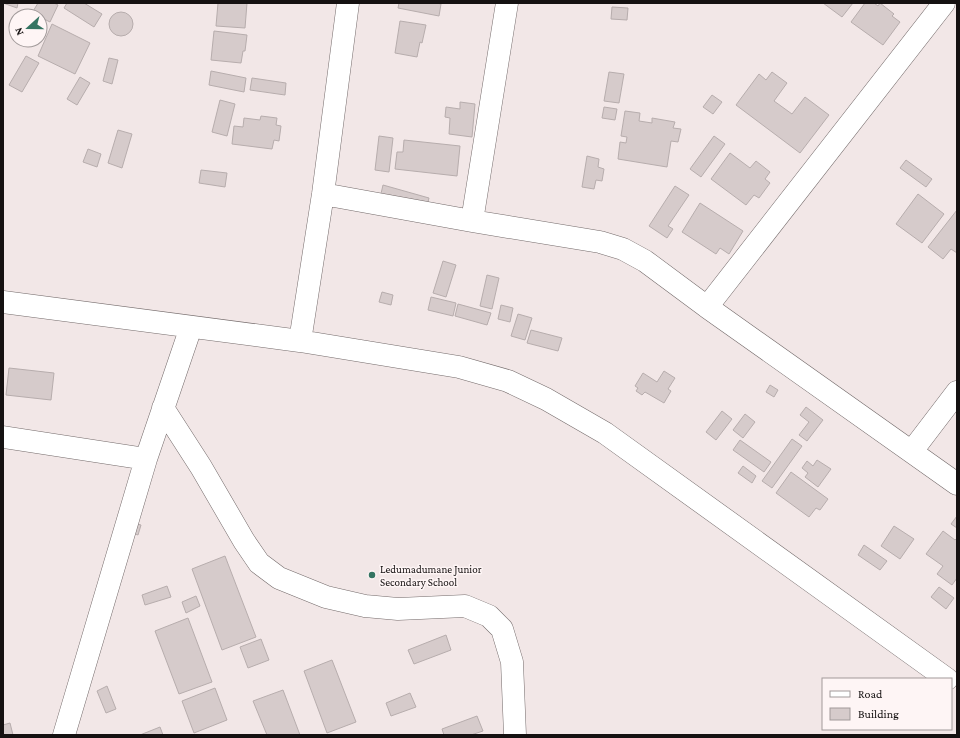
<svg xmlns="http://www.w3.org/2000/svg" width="960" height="738" viewBox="0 0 960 738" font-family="'Crimson Pro',serif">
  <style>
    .building { fill: #d6cbcb; stroke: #b7adad }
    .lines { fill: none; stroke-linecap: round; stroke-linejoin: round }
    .minor-casing { stroke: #746b6b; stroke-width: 23 }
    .minor { stroke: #fff; stroke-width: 22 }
    .poi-dot { fill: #347462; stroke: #fef5f5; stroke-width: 1.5 }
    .labels { text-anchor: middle; stroke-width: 3; stroke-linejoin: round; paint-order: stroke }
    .poi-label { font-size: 11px; fill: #151111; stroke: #fef5f5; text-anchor: start }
  </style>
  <rect width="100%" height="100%" fill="#f2e7e7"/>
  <path class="building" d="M 3,3 L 18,3 L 17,8 Z
    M 38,3 L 54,3 L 58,5 L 50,22 L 32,13 Z
    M 67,3 L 84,3 L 102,14 L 94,27 L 64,8 Z
    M 218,3 L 247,3 L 245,28 L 216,26 Z
    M 399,3 L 436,3 L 441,4 L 439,16 L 398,8 Z
    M 823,3 L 853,3 L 842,17 Z
    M 865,3 L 874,3 L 878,6 L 880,3 L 894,14 L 892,16 L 900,22 L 883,45 L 851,22 Z
    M 612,7 L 628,8 L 627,20 L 611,19 Z
    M109 24a12 12 0 1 1 24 0a12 12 0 1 1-24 0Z
    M 400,21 L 426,25 L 422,43 L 420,42 L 417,57 L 395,53 Z
    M 52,24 L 90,43 L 75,74 L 38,56 Z
    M 214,31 L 247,35 L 245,51 L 243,51 L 241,63 L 211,60 Z
    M 26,56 L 39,63 L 22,92 L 9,85 Z
    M 109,58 L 118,60 L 112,84 L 103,81 Z
    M 211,71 L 246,78 L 244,92 L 209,85 Z
    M 609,72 L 624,74 L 619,103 L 604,101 Z
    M 772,72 L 787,83 L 774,101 L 792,114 L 805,97 L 829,115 L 800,153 L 736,105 L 759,74 L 766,80 Z
    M 80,77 L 90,83 L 77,105 L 67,99 Z
    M 252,78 L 286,83 L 285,95 L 250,90 Z
    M 712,95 L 722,102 L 713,114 L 703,107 Z
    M 220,100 L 235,104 L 227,136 L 212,132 Z
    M 460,102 L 475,104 L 472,137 L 449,134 L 450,118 L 445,117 L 446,107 L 460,109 Z
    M 604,107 L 617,109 L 615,120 L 602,118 Z
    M 625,111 L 640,113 L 639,121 L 652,123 L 652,118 L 675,122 L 673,128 L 681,129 L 678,142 L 671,141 L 667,167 L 618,159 L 620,142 L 626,143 L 627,137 L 621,136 Z
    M 261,116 L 277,118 L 276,125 L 281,126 L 279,141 L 274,140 L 272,149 L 232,144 L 234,126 L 243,127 L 244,118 L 260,120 Z
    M 118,130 L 132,134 L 122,168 L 108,163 Z
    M 379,136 L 393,138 L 389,172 L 375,170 Z
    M 714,136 L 725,144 L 701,177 L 690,169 Z
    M 404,140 L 460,146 L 457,176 L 395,169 L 397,152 L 403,152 Z
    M 88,149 L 101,154 L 97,167 L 83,162 Z
    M 730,153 L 750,168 L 756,161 L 770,172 L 765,179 L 770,183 L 759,198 L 754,195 L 746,205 L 711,179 Z
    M 587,156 L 599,159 L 598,167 L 604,169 L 602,181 L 596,180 L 594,189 L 582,187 Z
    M 906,160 L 932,179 L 926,187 L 900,168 Z
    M 201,170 L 227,173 L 225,187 L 199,183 Z
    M 383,185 L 429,198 L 426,210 L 380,198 Z
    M 675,186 L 689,195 L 668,226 L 673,229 L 667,238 L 649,226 Z
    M 918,194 L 944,214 L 922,243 L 896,224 Z
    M 700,203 L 743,231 L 729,254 L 720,248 L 716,254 L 682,232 Z
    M 957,210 L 957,253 L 951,249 L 943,259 L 928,247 Z
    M 443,261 L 456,265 L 446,297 L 433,293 Z
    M 487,275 L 499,278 L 492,309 L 480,306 Z
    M 382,292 L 393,295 L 391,305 L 379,302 Z
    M 431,297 L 456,303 L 453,316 L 428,310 Z
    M 458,304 L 491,313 L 487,325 L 455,316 Z
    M 501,305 L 513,308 L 510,322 L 498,319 Z
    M 518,314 L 532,318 L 525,340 L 511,336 Z
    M 531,330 L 562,338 L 558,351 L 527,343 Z
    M 9,368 L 54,373 L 51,400 L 6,395 Z
    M 664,371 L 675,378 L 668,389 L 671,391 L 664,403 L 645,392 L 642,395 L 636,391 L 638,388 L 635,386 L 643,373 L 657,382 Z
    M 770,385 L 778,390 L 774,397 L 766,392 Z
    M 806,407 L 823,420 L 807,441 L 799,435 L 809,422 L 800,415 Z
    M 722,411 L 732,419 L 716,440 L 706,432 Z
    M 745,414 L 755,422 L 743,438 L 733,430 Z
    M 792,439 L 802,446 L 772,488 L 762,481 Z
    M 740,440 L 771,462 L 764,472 L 733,450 Z
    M 817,460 L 831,469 L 818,487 L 805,477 L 808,473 L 802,468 L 807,461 L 813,466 Z
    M 743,466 L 756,476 L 752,483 L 738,473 Z
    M 791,472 L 828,499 L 820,510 L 816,508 L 809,517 L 776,493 Z
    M 957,516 L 957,528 L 951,524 Z
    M 134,523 L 141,525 L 138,535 L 131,532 Z
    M 894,526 L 914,539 L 900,559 L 881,546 Z
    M 943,531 L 955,540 L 957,538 L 957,578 L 952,585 L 937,574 L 943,566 L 926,554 Z
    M 864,545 L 887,561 L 880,570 L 858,555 Z
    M 225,556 L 256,637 L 222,650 L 192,569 Z
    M 167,586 L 171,597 L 145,605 L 142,595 Z
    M 939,587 L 954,598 L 946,609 L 931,597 Z
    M 196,596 L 200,606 L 186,613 L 182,602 Z
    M 188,618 L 212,682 L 179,694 L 155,631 Z
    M 446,635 L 451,650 L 414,664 L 408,650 Z
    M 261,639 L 269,660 L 248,668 L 240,647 Z
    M 332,660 L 356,722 L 327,733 L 304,671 Z
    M 107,686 L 116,709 L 106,713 L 97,691 Z
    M 215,688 L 227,720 L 194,733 L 182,701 Z
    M 283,690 L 300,735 L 267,735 L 253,701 Z
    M 410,693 L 416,707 L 391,716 L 386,703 Z
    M 477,716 L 483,731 L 471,735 L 444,735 L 442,729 Z
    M 10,723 L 13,735 L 3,735 L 3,725 Z
    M 160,727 L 163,735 L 140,735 Z"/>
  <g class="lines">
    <defs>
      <path id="minor" d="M 323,194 L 472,221 L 600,242 L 623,249 L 645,261 L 707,307 L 957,484
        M 472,221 L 507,3
        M 3,302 L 300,341 L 459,367 L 508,381 L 546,399 L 605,433 L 947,679
        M 707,307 L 944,3
        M 300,341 L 323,194 L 348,3
        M 163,408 L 201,467 L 244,541 L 259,563 L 279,578 L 326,597 L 365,606 L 398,609 L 465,606 L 489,616 L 502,629 L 512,662 L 515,735
        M 3,437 L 146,459
        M 912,451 L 957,392
        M 64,735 L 146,459 L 191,327"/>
    </defs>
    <use href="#minor" class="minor-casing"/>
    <use href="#minor" class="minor"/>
  </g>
  <circle class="poi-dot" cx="372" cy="575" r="4"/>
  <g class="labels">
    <g class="poi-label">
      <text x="380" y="573">Ledumadumane Junior<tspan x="380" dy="13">Secondary School</tspan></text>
    </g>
  </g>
  <rect width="960" height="738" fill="none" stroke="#151111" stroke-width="8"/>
  <rect x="822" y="678" width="130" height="52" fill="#fef5f5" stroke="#a19a9a"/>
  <rect x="830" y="691" width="20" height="6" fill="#ffffff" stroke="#a19a9a"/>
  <text x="858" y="698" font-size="12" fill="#151111">Road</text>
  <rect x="830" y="708" width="20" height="12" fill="#d6cbcb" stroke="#a19a9a"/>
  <text x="858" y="718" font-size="12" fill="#151111">Building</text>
  <g transform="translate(28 28) rotate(249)"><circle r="19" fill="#fef5f5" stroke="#a19a9a"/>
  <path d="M0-3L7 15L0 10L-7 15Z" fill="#347462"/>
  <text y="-6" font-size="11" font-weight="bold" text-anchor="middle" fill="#151111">N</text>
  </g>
</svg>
